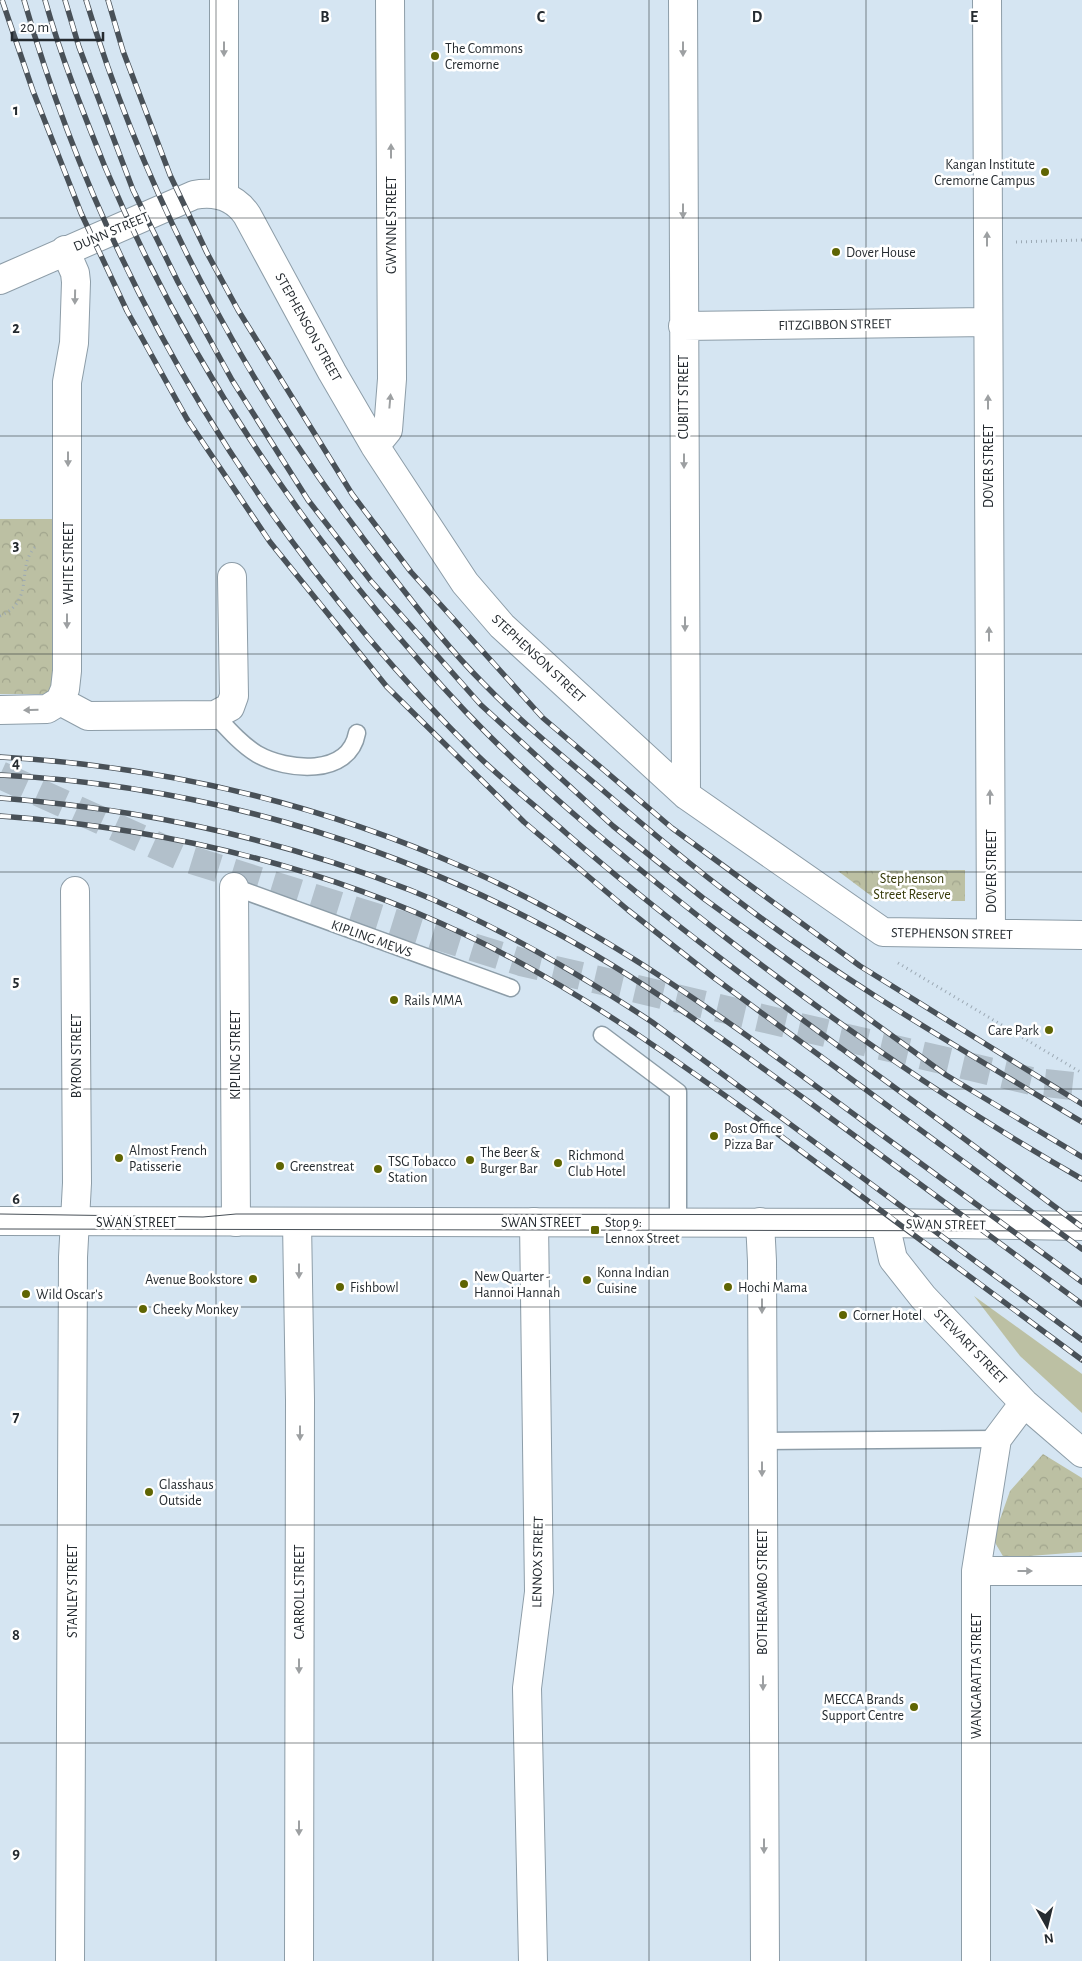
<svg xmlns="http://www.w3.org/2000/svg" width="1082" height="1961" viewBox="0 0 1082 1961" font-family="'Alegreya Sans',sans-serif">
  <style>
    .grass { fill: #bcc0a3 }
    .forest { fill: url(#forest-crowns) }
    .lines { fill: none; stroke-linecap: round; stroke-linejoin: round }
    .motorway-tunnel { stroke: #b2c0cb; stroke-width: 28; stroke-dasharray: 28 14; stroke-linecap: butt }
    .service-casing { stroke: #8d9da8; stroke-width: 19 }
    .minor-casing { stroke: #8d9da8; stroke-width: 30 }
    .tertiary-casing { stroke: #8d9da8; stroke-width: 30 }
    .secondary-casing { stroke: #8d9da8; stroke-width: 30 }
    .path { stroke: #9ca9b4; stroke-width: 3; stroke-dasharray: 1 4; stroke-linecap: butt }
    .service { stroke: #fff; stroke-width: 16 }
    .minor { stroke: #fff; stroke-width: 28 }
    .tertiary { stroke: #fff; stroke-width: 28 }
    .secondary { stroke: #fff; stroke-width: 28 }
    .tram { stroke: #495158; stroke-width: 1 }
    .rail-casing { stroke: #495158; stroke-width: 5.5 }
    .rail { stroke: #fff; stroke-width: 4; stroke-dasharray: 11; stroke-linecap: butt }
    .oneway { fill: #9da0a2 }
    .grid { fill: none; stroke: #252b30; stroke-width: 1; stroke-opacity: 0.55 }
    .poi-dot { fill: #5f6503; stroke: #fff; stroke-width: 2 }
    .labels { text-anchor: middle; stroke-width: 5; stroke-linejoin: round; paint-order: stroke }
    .poi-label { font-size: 14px; fill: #252b30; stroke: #fff; text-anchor: start }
    .street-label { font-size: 14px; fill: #252b30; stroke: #fff }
    .park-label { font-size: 14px; fill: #363a09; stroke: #fff }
    .grid-label { font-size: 16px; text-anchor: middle; font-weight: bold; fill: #252b30; stroke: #fff; stroke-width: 5; stroke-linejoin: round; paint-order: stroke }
  </style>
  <defs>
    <pattern id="forest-crowns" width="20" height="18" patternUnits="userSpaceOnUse" patternTransform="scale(1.25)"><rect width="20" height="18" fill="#bcc0a3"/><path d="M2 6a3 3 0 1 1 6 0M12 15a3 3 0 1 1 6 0" fill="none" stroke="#a1a58d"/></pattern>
  </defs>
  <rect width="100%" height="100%" fill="#d5e5f2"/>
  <path class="grass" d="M 974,1296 L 1082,1374 L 1082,1413 L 1020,1356 Z"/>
  <path class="forest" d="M 0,519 L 62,519 L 62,694 L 0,694 Z
    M 965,870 L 965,901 L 878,901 L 838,871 Z
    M 1043,1454 L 1082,1478 L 1082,1552 L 1004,1558 L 993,1539 L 1010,1491 Z"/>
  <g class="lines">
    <path class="motorway-tunnel" d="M 0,775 L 182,857 L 521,962 L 1036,1082 L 1082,1087"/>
    <defs>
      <path id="service" d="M 215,715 C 228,729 241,744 257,754 C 287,771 349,777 357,733
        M 234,887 L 511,988
        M 602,1035 L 678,1092 L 678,1223
        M 761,1441 L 997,1439"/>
      <path id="minor" d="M 683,0 L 686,795
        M 987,0 L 991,933
        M 224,196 L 224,0
        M 0,280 L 194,195 C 215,191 235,197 247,215 L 332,372 L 375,446 L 465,583 L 502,626 L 686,795 L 883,932 L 1082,935
        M 683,326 L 987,322
        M 375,446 L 388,430 L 392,379 L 390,0
        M 60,701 L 65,689 L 67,671 L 67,382 L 74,343 L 76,282 L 75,273 L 65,250
        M 60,701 L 88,716 L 215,715 L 230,707 L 234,696 L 232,577
        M 0,710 L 47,709 L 60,701
        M 234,887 L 236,1222
        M 297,1222 L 300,1400 L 299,1961
        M 760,1222 L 762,1261 L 765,1961
        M 885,1223 L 893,1259 L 923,1297 L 1024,1403 L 1082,1453
        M 976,1571 L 1082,1571
        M 70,1961 L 73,1257 L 77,1183 L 75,891
        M 976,1961 L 976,1571 L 997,1439 L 1024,1403"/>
      <path id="tertiary" d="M 533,1961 L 527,1688 L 539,1592 L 534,1222"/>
      <path id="secondary" d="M 0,1221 L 885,1223 L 1082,1226"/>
    </defs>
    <use href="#service" class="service-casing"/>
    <use href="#minor" class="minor-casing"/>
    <use href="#tertiary" class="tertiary-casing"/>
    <use href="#secondary" class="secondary-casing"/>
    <path class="path" d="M 1016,242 L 1082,240
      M 0,616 C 37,600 14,566 37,545
      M 898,963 L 1082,1073"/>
    <use href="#service" class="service"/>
    <use href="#minor" class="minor"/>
    <use href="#tertiary" class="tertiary"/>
    <use href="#secondary" class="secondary"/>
    <path class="tram" d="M 0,1214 L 203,1217 L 236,1214 L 304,1214 L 1082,1215
      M 0,1229 L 1082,1231"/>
    <defs>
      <path id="rail" d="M 2,0 L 33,91 L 81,213 L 127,311 L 187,419 L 270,542 L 387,687 L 524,822 L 628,910 L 713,977 L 1082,1249
        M 24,0 C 107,289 265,545 478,756 C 506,783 537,807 566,833 C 675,928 792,1012 909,1098 C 967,1140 1024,1184 1082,1227
        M 45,0 C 61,57 83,112 105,167 C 190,370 315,551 465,711 C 542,792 633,865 721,934 C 835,1023 956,1107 1082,1179
        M 65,0 L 79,47 L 133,190 L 178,282 L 232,380 L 308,500 L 371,581 L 481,705 L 613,826 L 703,898 L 946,1075 L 1082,1157
        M 86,0 C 149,209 257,407 394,578 C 422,614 451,651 484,684 C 520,721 560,754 599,787 C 644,826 689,864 737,900 C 845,983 965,1051 1082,1122
        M 108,0 L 123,51 L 170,175 L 207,253 L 238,310 L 352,494 L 411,572 L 543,718 L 672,828 L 860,966 L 1082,1104
        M 0,757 C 160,766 318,803 465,868 C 608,931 734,1025 859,1118 C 933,1173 1008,1227 1082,1282
        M 0,775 C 194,785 382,839 553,931 C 644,980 727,1042 809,1102 C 900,1169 991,1237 1082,1304
        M 0,798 C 142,809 278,838 410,890 C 495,924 576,972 652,1022 L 1082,1340
        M 0,816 C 162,828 319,865 466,935 C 571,985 665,1052 759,1120 C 867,1199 974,1280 1082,1360"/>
    </defs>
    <use href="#rail" class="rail-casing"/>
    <use href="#rail" class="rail"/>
  </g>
  <defs><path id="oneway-solid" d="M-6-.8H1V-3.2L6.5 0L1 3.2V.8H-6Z" transform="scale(1.25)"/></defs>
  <g class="oneway">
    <use href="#oneway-solid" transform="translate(224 49) rotate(90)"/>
    <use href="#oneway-solid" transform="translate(683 49) rotate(90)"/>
    <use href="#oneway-solid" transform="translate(391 151) rotate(-90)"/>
    <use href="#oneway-solid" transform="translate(683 211) rotate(90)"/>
    <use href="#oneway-solid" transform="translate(987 239) rotate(-90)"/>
    <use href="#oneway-solid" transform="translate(75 297) rotate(91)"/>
    <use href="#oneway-solid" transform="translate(390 401) rotate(-85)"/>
    <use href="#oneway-solid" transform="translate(988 402) rotate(-90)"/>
    <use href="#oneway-solid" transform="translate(68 459) rotate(90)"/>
    <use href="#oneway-solid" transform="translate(684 461) rotate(90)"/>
    <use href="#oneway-solid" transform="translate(67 621) rotate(90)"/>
    <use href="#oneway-solid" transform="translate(685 624) rotate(90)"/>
    <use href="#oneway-solid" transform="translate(989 634) rotate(-90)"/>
    <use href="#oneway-solid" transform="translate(31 710) rotate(178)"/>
    <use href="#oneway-solid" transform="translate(990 797) rotate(-90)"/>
    <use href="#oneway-solid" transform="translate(299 1271) rotate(90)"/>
    <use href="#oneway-solid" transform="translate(762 1306) rotate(90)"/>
    <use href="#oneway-solid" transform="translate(300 1433) rotate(90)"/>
    <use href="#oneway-solid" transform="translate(762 1469) rotate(90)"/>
    <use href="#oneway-solid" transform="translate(1025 1571)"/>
    <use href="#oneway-solid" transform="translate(299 1666) rotate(90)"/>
    <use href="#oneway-solid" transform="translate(763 1683) rotate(90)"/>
    <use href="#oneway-solid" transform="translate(299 1828) rotate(90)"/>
    <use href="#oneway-solid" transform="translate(764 1846) rotate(90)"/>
  </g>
  <path class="grid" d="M 216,0 L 216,1961M 433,0 L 433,1961M 649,0 L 649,1961M 866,0 L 866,1961M 0,218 L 1082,218M 0,436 L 1082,436M 0,654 L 1082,654M 0,872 L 1082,872M 0,1089 L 1082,1089M 0,1307 L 1082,1307M 0,1525 L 1082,1525M 0,1743 L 1082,1743"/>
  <g class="poi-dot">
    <circle cx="435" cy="56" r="5"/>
    <circle cx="1045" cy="172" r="5"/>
    <circle cx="836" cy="252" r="5"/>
    <circle cx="394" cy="1000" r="5"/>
    <circle cx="1049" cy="1030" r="5"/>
    <circle cx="714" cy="1136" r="5"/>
    <circle cx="119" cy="1158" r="5"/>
    <circle cx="470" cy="1160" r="5"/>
    <circle cx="558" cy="1163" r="5"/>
    <circle cx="280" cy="1166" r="5"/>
    <circle cx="378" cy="1169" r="5"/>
    <rect x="590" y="1225" width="10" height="10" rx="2.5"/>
    <circle cx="253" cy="1279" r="5"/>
    <circle cx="587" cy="1280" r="5"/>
    <circle cx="464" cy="1284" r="5"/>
    <circle cx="340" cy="1287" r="5"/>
    <circle cx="728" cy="1287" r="5"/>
    <circle cx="26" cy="1294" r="5"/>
    <circle cx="143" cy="1309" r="5"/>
    <circle cx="843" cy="1315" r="5"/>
    <circle cx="149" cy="1492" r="5"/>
    <circle cx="914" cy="1707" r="5"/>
  </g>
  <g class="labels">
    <g class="poi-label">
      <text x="445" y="53">The Commons<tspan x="445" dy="16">Cremorne</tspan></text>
      <text x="1035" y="169" text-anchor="end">Kangan Institute<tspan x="1035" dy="16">Cremorne Campus</tspan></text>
      <text x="846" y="257">Dover House</text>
      <text x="404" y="1005">Rails MMA</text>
      <text x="1039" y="1035" text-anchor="end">Care Park</text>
      <text x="724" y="1133">Post Office<tspan x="724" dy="16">Pizza Bar</tspan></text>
      <text x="129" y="1155">Almost French<tspan x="129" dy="16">Patisserie</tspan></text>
      <text x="480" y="1157">The Beer &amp;<tspan x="480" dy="16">Burger Bar</tspan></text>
      <text x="568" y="1160">Richmond<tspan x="568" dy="16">Club Hotel</tspan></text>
      <text x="388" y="1166">TSG Tobacco<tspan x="388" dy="16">Station</tspan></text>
      <text x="290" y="1171">Greenstreat</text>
      <text x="605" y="1227">Stop 9:<tspan x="605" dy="16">Lennox Street</tspan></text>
      <text x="597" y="1277">Konna Indian<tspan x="597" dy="16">Cuisine</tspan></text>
      <text x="474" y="1281">New Quarter -<tspan x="474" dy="16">Hannoi Hannah</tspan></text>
      <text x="243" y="1284" text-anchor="end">Avenue Bookstore</text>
      <text x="350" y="1292">Fishbowl</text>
      <text x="738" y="1292">Hochi Mama</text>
      <text x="36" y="1299">Wild Oscar's</text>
      <text x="153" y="1314">Cheeky Monkey</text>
      <text x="853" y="1320">Corner Hotel</text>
      <text x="159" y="1489">Glasshaus<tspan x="159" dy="16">Outside</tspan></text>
      <text x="904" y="1704" text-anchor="end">MECCA Brands<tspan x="904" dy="16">Support Centre</tspan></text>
    </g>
    <g class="street-label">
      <text transform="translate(391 225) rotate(-90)" y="5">GWYNNE STREET</text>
      <text transform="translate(111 231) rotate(-23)" y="5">DUNN STREET</text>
      <text transform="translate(835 324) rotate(-1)" y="5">FITZGIBBON STREET</text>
      <text transform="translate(309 327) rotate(61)" y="5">STEPHENSON STREET</text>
      <text transform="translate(683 397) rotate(-90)" y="5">CUBITT STREET</text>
      <text transform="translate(988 466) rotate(-90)" y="5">DOVER STREET</text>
      <text transform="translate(68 563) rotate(-90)" y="5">WHITE STREET</text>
      <text transform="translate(539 658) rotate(43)" y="5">STEPHENSON STREET</text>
      <text transform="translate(991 871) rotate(-90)" y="5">DOVER STREET</text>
      <text transform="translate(952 933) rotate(1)" y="5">STEPHENSON STREET</text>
      <text transform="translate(372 938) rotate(20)" y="5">KIPLING MEWS</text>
      <text transform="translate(235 1055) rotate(-90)" y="5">KIPLING STREET</text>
      <text transform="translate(76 1056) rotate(-90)" y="5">BYRON STREET</text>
      <text x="136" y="1227">SWAN STREET</text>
      <text x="541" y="1227">SWAN STREET</text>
      <text transform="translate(946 1224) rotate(1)" y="5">SWAN STREET</text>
      <text transform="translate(971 1346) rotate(46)" y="5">STEWART STREET</text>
      <text transform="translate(537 1562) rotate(-89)" y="5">LENNOX STREET</text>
      <text transform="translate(72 1591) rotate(-90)" y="5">STANLEY STREET</text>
      <text transform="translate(299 1592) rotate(-90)" y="5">CARROLL STREET</text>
      <text transform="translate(762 1592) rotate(-90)" y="5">BOTHERAMBO STREET</text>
      <text transform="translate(976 1676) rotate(-90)" y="5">WANGARATTA STREET</text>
    </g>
    <g class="park-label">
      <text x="912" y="883">Stephenson<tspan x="912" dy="16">Street Reserve</tspan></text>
    </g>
  </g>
  <g class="grid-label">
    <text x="325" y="22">B</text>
    <text x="541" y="22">C</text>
    <text x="757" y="22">D</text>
    <text x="974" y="22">E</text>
    <text x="16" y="115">1</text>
    <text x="16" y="333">2</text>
    <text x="16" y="550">3</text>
    <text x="16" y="768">4</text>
    <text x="16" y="986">5</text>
    <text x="16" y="1204">6</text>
    <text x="16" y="1422">7</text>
    <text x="16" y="1640">8</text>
    <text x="16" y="1858">9</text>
  </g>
  <g transform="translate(1047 1926) rotate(172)" stroke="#ffffff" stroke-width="4" paint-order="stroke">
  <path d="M0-4L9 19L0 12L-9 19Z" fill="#252b30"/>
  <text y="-8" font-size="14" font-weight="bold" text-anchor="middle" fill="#252b30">N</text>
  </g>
  <path d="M12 32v8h91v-8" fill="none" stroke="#252b30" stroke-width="2.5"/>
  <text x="20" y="32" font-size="15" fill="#252b30" stroke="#ffffff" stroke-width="4" paint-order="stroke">20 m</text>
</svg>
